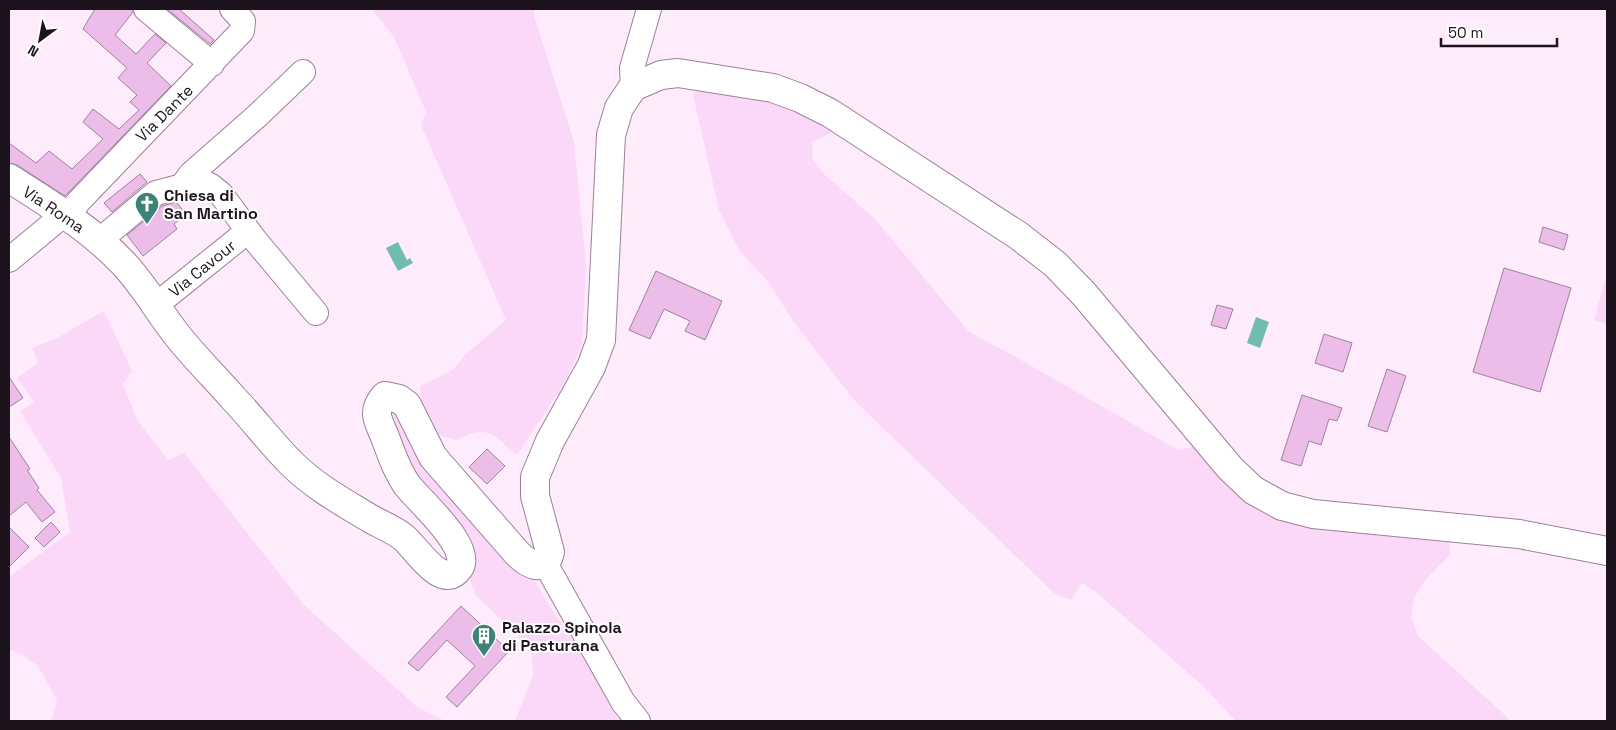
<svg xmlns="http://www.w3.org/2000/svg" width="1616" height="730" viewBox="0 0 1616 730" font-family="'Space Grotesk',sans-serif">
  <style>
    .green { fill: #fbd7f8 }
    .water { fill: #70bdb0 }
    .building { fill: #edbde9; stroke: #9e829b }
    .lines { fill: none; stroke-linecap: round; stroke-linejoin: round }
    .minor-casing { stroke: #9c8099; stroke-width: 26 }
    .major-casing { stroke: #9c8099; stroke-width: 30 }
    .minor { stroke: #fff; stroke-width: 24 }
    .major { stroke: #fff; stroke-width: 28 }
    .labels { text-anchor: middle; stroke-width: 4; stroke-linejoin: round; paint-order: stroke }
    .street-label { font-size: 16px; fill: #1d131d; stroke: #fff }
    .poi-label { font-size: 16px; font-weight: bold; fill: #1d131d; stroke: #fff; text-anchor: start }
  </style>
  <rect width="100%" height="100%" fill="#feebfc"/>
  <path class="green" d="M 372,9 L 534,9 L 535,19 L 574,142 L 586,265 L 582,344 L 565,382 L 517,455 C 493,435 488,423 456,440 L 439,435 C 426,417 421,408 420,386 L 453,370 L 465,355 L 506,320 L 421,125 L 426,112 L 394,37 Z
    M 705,87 L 775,101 L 837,130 L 812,142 L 813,160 L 825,175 L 874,218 L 969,332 L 1012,355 L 1178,450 L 1196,446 L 1232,481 L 1449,536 L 1450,555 C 1433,572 1410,590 1412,617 C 1413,623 1416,630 1418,636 L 1508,718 L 1509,721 L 1236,721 L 1201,684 L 1096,592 L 1082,583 L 1071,600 L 1054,593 L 855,401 L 796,325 L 766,279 L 740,252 L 719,210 L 693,94 Z
    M 1607,274 L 1607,324 L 1594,320 Z
    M 104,311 L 132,371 L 123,384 L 137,420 L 168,460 L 184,453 L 304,605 L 417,707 L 445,721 L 50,721 L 52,720 L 57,700 L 38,666 L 22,655 L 9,649 L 9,577 L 70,532 L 61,478 L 20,411 L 34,402 L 17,378 L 38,363 L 32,348 L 57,338 Z
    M 393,408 L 455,499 L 524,577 L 534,580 L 550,607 L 573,638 L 616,716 L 621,721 L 515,721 L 533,675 L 532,655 L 514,631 L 477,597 L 470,580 L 471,555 L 417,481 L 387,411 Z"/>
  <path class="water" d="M 398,242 L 407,260 L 410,258 L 413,263 L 398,271 L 386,248 Z
    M 1256,317 L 1269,322 L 1260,348 L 1247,343 Z"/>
  <path class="building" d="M 95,9 L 133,9 L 133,12 L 115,35 L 136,54 L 155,34 L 166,43 L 147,63 L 171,86 L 65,196 L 17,165 L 9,163 L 9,143 L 36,163 L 49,151 L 72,169 L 103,139 L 83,122 L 93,109 L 119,129 L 139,110 L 130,102 L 137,95 L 118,78 L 127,68 L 83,29 Z
    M 167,9 L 179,9 L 214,40 L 210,44 Z
    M 140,174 L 147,182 L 112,212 L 104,203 Z
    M 176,202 L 186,214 L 174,224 L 177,229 L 143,256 L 127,235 L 162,206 Z
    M 1543,227 L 1568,235 L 1564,250 L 1539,242 Z
    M 1504,268 L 1571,288 L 1540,392 L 1473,372 Z
    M 656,271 L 722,301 L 705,340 L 685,331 L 690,321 L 664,309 L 650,339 L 629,330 Z
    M 1217,305 L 1233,309 L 1226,329 L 1211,325 Z
    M 1324,334 L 1352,343 L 1343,372 L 1315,363 Z
    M 1387,369 L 1406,376 L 1387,432 L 1368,426 Z
    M 9,377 L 23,398 L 9,407 Z
    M 1302,395 L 1342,408 L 1337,421 L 1329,419 L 1321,445 L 1309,441 L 1301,466 L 1281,460 Z
    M 9,437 L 30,469 L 27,470 L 39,488 L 37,490 L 55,512 L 42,522 L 26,502 L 9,516 Z
    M 487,449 L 505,466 L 487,484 L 469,467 Z
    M 51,522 L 60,532 L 44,547 L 35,538 Z
    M 9,527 L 29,547 L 9,567 Z
    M 461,606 L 509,651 L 457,707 L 446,697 L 475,666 L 447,640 L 418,671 L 408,663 Z"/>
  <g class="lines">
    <defs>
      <path id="minor" d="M 146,9 L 212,64
        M 633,87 L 632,68 L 649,9
        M 182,186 L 191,174 L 257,116 L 303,72
        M 68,216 L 78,202 L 242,31 L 243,21 L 232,9
        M 100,240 L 156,193 L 186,185 L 205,183 L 211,186 L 221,194 L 255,240 L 316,313
        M 9,260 L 56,221 L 63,212
        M 156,305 L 248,231
        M 545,563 L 623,702 L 638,721"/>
      <path id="major" d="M 9,178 C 49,204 90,228 123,263 C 144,285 158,311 177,335 C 195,358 215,377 234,399 C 254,420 271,443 291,463 C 315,487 343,502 371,519 C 382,525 394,530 403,537 C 416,547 442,592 459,568 C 473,547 419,501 407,485 C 397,471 391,453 385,437 C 378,420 371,412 385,396 L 399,399 L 407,405 L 433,457 L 516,552 C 526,563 545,575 550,552 L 535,496 L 535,477 L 550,441 L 591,367 L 601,340 L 611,135 L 619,108 L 633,87 L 661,75 L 678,73 L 773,88 L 800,98 L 830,113 L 1019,236 L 1055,264 L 1084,294 L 1230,468 L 1253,490 L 1282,506 L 1313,514 L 1519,534 L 1607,551"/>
    </defs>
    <use href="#minor" class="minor-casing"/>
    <use href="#major" class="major-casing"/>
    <use href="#minor" class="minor"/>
    <use href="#major" class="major"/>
  </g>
  <defs>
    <symbol id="church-pin" viewBox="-11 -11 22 30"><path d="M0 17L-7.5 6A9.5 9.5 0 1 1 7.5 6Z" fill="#3d8277" stroke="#fff"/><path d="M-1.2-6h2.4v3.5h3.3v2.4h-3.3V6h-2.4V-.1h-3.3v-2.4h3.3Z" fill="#fff"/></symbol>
    <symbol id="building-pin" viewBox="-11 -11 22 30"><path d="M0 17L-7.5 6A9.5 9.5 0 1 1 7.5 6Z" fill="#3d8277" stroke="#fff"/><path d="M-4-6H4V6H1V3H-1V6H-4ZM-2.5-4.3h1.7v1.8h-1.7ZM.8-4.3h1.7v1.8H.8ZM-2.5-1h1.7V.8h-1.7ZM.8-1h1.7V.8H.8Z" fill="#fff"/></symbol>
  </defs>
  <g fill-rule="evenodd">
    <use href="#church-pin" x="133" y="190" width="28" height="38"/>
    <use href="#building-pin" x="470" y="622" width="28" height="38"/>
  </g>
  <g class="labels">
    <g class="street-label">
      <text transform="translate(164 113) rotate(-45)" y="6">Via Dante</text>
      <text transform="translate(54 209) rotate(34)" y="6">Via Roma</text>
      <text transform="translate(202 268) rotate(-39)" y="6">Via Cavour</text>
    </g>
    <g class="poi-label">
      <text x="164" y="201">Chiesa di<tspan x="164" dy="18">San Martino</tspan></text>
      <text x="502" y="633">Palazzo Spinola<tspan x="502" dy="18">di Pasturana</tspan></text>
    </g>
  </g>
  <rect width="1616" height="730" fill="none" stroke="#1d131d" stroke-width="20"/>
  <g transform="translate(40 40) rotate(212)" stroke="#ffffff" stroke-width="4" paint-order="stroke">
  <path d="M0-4L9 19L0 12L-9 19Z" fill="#1d131d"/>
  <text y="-8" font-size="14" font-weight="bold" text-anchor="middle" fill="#1d131d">N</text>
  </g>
  <path d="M1441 38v8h116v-8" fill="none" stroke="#1d131d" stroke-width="2.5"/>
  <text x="1448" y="38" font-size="15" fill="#1d131d" stroke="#ffffff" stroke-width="4" paint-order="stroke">50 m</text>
</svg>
